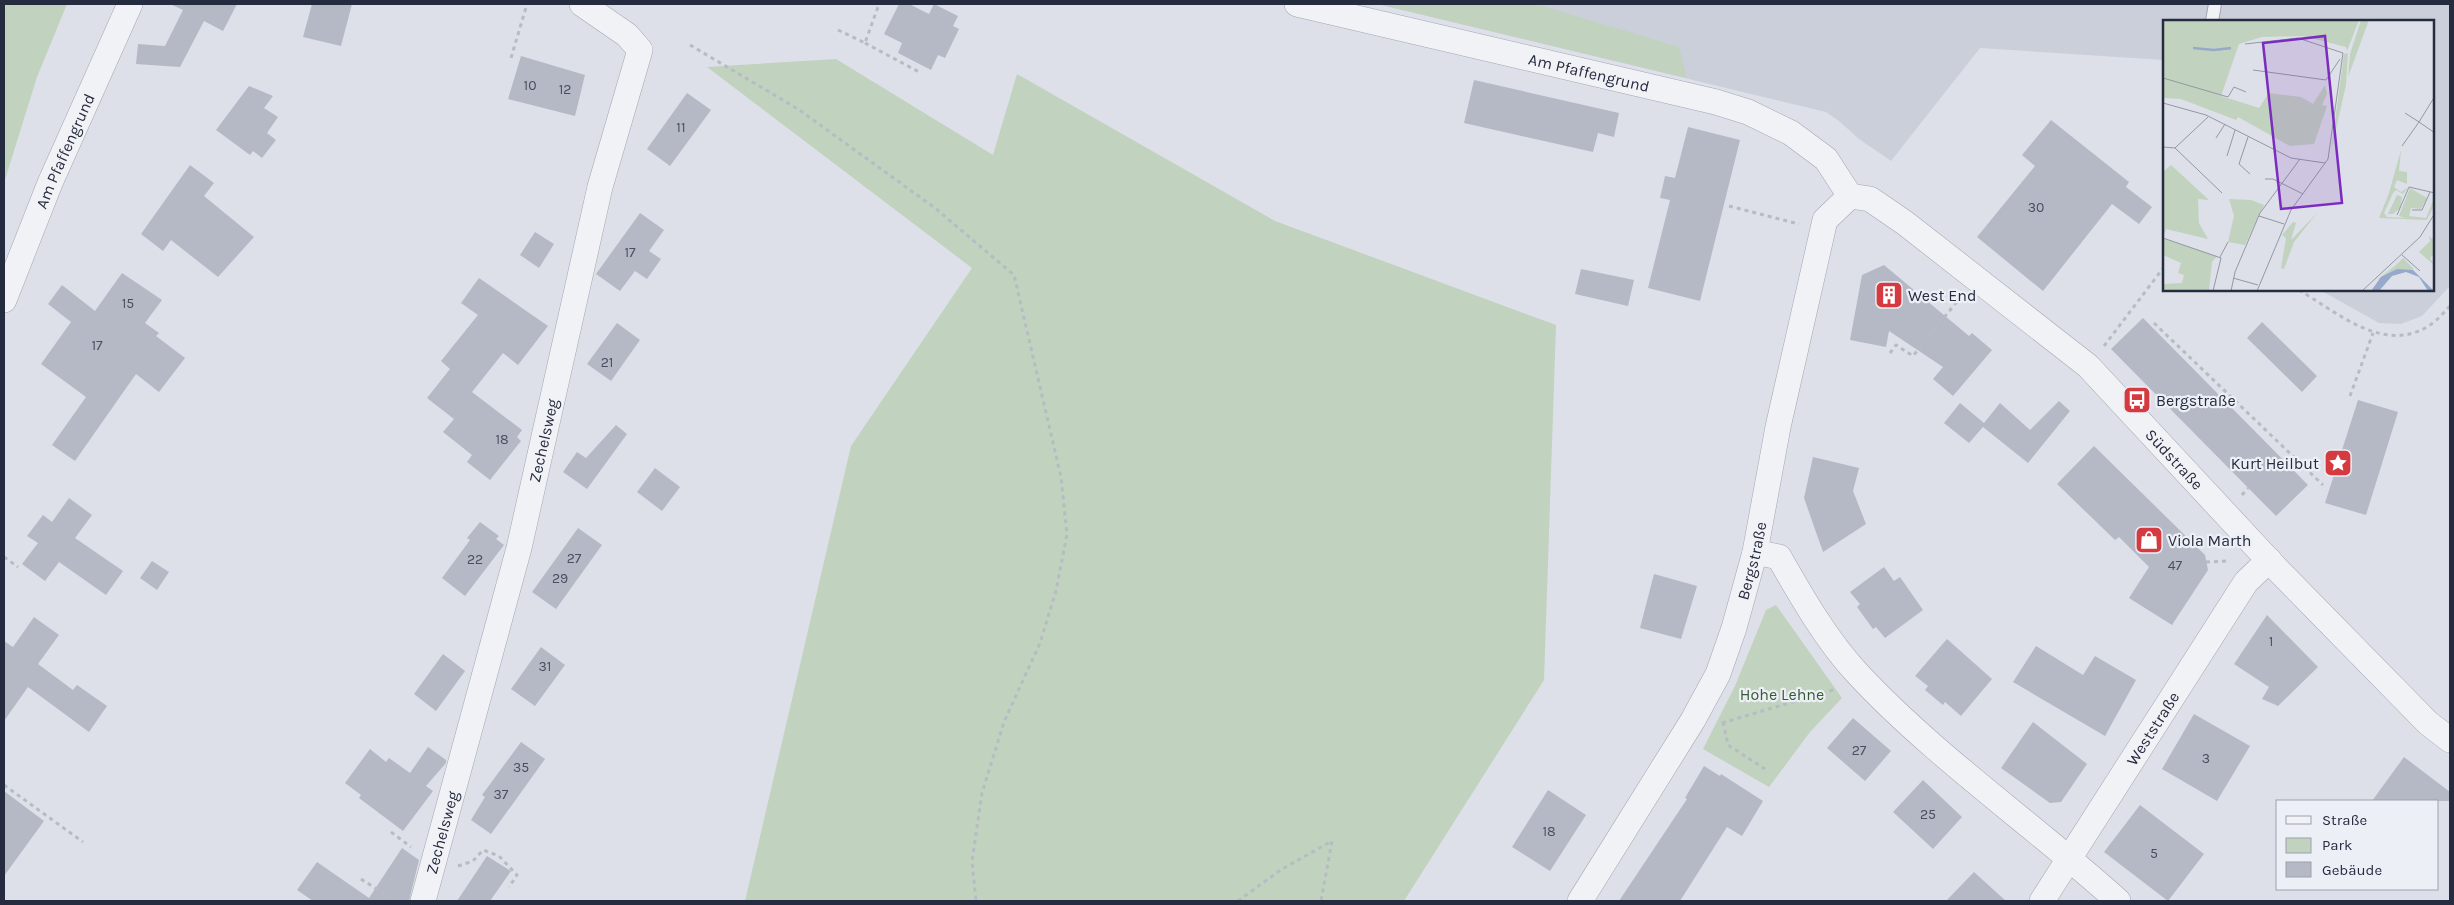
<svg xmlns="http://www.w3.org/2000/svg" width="2454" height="905" viewBox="0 0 2454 905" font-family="Karla,sans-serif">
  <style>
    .built { fill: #cbcfda }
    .green { fill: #c1d2be }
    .building { fill: #b4b9c5 }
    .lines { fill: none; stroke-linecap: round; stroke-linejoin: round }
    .service-casing { stroke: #a2a6b2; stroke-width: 14 }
    .minor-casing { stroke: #a2a6b2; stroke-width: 26 }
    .path { stroke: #b7bbc3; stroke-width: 3; stroke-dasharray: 4 4; stroke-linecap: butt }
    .service { stroke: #f0f2f6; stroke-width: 12 }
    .minor { stroke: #f0f2f6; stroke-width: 25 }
    .labels { text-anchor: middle; stroke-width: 4.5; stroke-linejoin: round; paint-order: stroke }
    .number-label { font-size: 14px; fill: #4a4f60 }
    .street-label { font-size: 16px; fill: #262c3f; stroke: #edeff6 }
    .poi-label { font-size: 16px; fill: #262c3f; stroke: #edeff6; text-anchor: start }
    .park-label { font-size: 16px; fill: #355c32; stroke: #edeff6 }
    .inset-river { fill: none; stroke: #96a9ca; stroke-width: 2.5 }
    .inset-road { fill: none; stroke: #9498a4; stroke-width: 1 }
    .view { fill: #7b2cbf; fill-opacity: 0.15; stroke: #7b2cbf; stroke-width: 2.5 }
    .inset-edge { fill: none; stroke: #262c3f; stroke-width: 2.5 }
  </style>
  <rect width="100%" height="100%" fill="#dde0e8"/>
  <path class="built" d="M 1377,4 L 2450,4 L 2450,286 L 2422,316 L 2401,324 L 2379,323 L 2320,290 L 2433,290 L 2433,21 L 2164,21 L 2164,60 L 1980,48 L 1891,161 L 1859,139 L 1839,121 L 1826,112 Z"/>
  <path class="green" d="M 4,4 L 67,4 L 37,77 L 4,183 Z
    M 1378,4 L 1536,4 L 1679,47 L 1687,78 Z
    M 836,59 L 993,155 L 1017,74 L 1275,221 L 1556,325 L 1544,680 L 1404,901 L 745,901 L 851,446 L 972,268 L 707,67 Z
    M 1776,605 L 1842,698 L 1810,732 L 1769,787 L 1703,749 L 1735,686 L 1766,610 Z"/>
  <path class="building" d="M 170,4 L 237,4 L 223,31 L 204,21 L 180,67 L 136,64 L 138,44 L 165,46 L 183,10 Z
    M 312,4 L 352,4 L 341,46 L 303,37 Z
    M 899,4 L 909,4 L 929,14 L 934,4 L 958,16 L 953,26 L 959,29 L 945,58 L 938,55 L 931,70 L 898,53 L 902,43 L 884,34 Z
    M 521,56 L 585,75 L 575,116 L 508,99 Z
    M 1474,80 L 1619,113 L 1614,137 L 1598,133 L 1593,152 L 1464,123 Z
    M 249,86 L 273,96 L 264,108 L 278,117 L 267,133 L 276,140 L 262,158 L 253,151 L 250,155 L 216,130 Z
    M 687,93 L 711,110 L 670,166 L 647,149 Z
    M 2051,120 L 2129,182 L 2126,187 L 2152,207 L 2139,224 L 2112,204 L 2043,291 L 1977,237 L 2035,166 L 2022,155 Z
    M 1688,127 L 1740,140 L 1700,301 L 1648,288 L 1670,200 L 1660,198 L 1665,176 L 1675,178 Z
    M 190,165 L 214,183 L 204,196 L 254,237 L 218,277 L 171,240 L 163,251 L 141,234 Z
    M 640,213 L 664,230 L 649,251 L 661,259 L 647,279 L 635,271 L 620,291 L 596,274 Z
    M 535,232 L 554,244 L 539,268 L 520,255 Z
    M 1884,265 L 1969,336 L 1972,333 L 1992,350 L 1953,396 L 1933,379 L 1943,367 L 1889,331 L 1886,347 L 1850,340 L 1862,275 Z
    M 1581,269 L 1634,280 L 1628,306 L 1575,294 Z
    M 122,273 L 162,300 L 145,323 L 159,333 L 156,336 L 185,358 L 159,392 L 136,374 L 75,461 L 52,445 L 86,397 L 41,364 L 71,322 L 48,304 L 62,285 L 95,311 Z
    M 479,278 L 548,326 L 518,365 L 503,353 L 472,392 L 522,430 L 517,437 L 521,441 L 490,480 L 467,462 L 472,455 L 443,432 L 454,419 L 427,398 L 450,369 L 441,361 L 478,315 L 461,303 Z
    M 2143,318 L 2308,485 L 2276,516 L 2111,349 Z
    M 2262,322 L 2317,376 L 2302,392 L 2247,338 Z
    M 617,323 L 640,340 L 611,381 L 587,364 Z
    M 2358,400 L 2398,412 L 2366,515 L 2325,503 Z
    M 2059,401 L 2070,411 L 2028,463 L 1983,427 L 1969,443 L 1944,423 L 1960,403 L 1984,423 L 2000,403 L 2030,430 Z
    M 616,425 L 627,434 L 587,489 L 563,472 L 577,452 L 586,458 Z
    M 2094,446 L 2205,555 L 2208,570 L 2172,625 L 2129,598 L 2149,567 L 2119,537 L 2115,540 L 2057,484 Z
    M 1813,457 L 1859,468 L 1853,491 L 1866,524 L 1823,552 L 1804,498 Z
    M 655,468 L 680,487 L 662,511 L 637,492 Z
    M 69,498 L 92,515 L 75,538 L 123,571 L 106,595 L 59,562 L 45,581 L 22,564 L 38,543 L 27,536 L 43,515 L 52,522 Z
    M 480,522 L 499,536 L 496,539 L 504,545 L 465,596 L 442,578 L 470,540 L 467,538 Z
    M 578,528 L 602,545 L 556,609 L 532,592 Z
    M 152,561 L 169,572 L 157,590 L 140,578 Z
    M 1884,567 L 1894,581 L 1900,577 L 1923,610 L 1885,638 L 1876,627 L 1873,629 L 1857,607 L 1860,604 L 1850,592 Z
    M 1654,574 L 1697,586 L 1681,639 L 1640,628 Z
    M 2267,615 L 2318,667 L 2278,706 L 2262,699 L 2269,687 L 2234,664 Z
    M 34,617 L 59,635 L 38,664 L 73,690 L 77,685 L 107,706 L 89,732 L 28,687 L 4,721 L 4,641 L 13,647 Z
    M 1947,639 L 1992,679 L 1961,716 L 1945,702 L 1943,705 L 1925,690 L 1928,686 L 1915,676 Z
    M 2036,646 L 2083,675 L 2095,656 L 2136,680 L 2105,736 L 2013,682 Z
    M 541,647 L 565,665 L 535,706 L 511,689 Z
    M 443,654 L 465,671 L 436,711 L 414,694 Z
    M 2194,714 L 2250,746 L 2217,801 L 2162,769 Z
    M 1853,718 L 1891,751 L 1865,781 L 1827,748 Z
    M 2033,722 L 2087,764 L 2061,802 L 2050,803 L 2001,768 Z
    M 521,742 L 545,759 L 491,834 L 471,820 L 485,797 L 482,795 Z
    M 428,747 L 446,760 L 446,763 L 426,786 L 433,791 L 403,831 L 359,798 L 361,795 L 345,783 L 370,749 L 386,762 L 389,758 L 410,773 Z
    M 2404,757 L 2450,792 L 2450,801 L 2372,801 Z
    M 1704,766 L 1720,776 L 1721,774 L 1763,801 L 1742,836 L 1727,827 L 1680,901 L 1619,901 L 1687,799 L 1685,798 Z
    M 1923,780 L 1962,817 L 1933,849 L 1893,812 Z
    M 1548,790 L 1586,815 L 1550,871 L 1512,847 Z
    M 4,791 L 44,821 L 4,876 Z
    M 2140,805 L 2204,854 L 2168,901 L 2104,852 Z
    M 402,848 L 419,860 L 409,901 L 313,901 L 297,890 L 317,862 L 369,898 Z
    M 487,856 L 511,871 L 490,901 L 457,901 Z
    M 1974,872 L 2006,901 L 1946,901 Z"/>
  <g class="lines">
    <defs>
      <path id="service" d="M 2212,21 L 2215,4"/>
      <g id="minor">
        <path id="s1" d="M 1297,4 L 1716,102 L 1748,112 L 1791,133 L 1826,159 L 1850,196"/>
        <path id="s2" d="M 1850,196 L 1870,199 L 1905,223 L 2088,366 L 2274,566 L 2428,723 L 2450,740"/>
        <path id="s3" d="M 4,300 L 50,183 L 130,4"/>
        <path d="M 1755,552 L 1779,557 C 1801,596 1827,641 1857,673 C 1934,756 2034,825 2118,901"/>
        <path id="s4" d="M 423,901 L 519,548 L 600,187 L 640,50 L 627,35 L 582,4"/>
        <path id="s5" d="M 1580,901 L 1693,720 L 1718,674 L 1734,628 L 1755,552 L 1778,427 L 1825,220 L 1850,196"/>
        <path id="s6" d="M 2042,901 L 2246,582 L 2269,560"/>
      </g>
    </defs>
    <use href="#service" class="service-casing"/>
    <use href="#minor" class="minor-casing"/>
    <path class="path" d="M 838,30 L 865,43 L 879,4
      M 865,43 L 921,73
      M 690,45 L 798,109 L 935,208 L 1014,275 L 1061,477 L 1067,534 L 1056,591 L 1040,643 L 1004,722 L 982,793 L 972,861 L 976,901
      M 511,58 L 527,4
      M 1729,206 L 1799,224
      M 2299,290 C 2338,313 2385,355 2430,325 C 2438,320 2444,312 2450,306
      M 2154,323 L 2323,485
      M 2104,346 L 2164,267
      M 1890,353 L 1896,345 L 1913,356 L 1959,299
      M 2350,396 L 2373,333
      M 2242,495 L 2248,488
      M 4,557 L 18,567
      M 2206,562 L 2228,561
      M 1723,722 L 1728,745 L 1765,769
      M 1722,723 L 1836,689
      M 4,785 L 83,842
      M 391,832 L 411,847
      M 458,866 L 473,861 L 483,850 L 499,856 L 517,875 L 509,887
      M 361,879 L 395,901
      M 1238,901 L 1282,869 L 1332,841 L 1321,901"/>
    <use href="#service" class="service"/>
    <use href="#minor" class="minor"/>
  </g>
  <defs>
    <symbol id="building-square" viewBox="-11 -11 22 22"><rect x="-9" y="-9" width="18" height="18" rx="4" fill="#d53a40" stroke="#edeff6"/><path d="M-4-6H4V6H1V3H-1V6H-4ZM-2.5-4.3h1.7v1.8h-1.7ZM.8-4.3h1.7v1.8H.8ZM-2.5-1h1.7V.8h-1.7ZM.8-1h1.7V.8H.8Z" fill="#fff"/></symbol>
    <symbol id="bus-square" viewBox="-11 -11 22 22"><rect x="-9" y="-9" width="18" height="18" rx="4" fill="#d53a40" stroke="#edeff6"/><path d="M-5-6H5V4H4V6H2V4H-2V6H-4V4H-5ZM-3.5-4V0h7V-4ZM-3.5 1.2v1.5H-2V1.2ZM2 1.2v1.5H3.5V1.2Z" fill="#fff"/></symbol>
    <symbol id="sight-square" viewBox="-11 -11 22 22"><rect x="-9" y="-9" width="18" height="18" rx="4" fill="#d53a40" stroke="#edeff6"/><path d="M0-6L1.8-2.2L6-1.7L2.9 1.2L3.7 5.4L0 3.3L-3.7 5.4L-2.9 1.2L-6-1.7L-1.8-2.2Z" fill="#fff"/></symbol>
    <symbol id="shop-square" viewBox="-11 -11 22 22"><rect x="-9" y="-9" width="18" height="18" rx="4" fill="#d53a40" stroke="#edeff6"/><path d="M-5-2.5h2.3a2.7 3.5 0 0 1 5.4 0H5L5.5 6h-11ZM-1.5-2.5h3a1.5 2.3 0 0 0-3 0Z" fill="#fff"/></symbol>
  </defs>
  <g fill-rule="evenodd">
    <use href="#building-square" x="1873" y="279" width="32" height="32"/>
    <use href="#bus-square" x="2121" y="384" width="32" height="32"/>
    <use href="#sight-square" x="2322" y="447" width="32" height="32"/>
    <use href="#shop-square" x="2133" y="524" width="32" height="32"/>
  </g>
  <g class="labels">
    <g class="number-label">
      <text x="530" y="90">10</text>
      <text x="565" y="94">12</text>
      <text x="681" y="132">11</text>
      <text x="2036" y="212">30</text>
      <text x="630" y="257">17</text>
      <text x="128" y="308">15</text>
      <text x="97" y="350">17</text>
      <text x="607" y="367">21</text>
      <text x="502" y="444">18</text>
      <text x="574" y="563">27</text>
      <text x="475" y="564">22</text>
      <text x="2175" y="570">47</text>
      <text x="560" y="583">29</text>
      <text x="2271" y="646">1</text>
      <text x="545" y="671">31</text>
      <text x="1859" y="755">27</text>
      <text x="2206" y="763">3</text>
      <text x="521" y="772">35</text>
      <text x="501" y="799">37</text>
      <text x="1928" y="819">25</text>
      <text x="1549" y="836">18</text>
      <text x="2154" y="858">5</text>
    </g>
    <g class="street-label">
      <text dy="6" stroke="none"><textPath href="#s1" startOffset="300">Am Pfaffengrund</textPath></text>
      <text dy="6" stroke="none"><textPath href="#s3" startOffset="161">Am Pfaffengrund</textPath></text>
      <text dy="6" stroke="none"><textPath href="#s4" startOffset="476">Zechelsweg</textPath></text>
      <text dy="6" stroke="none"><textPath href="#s2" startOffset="422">Südstraße</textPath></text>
      <text dy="6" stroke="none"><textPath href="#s5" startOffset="384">Bergstraße</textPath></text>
      <text dy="6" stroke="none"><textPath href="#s6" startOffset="205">Weststraße</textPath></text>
      <text dy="6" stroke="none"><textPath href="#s4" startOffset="71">Zechelsweg</textPath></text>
    </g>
    <g class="poi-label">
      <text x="1908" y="301">West End</text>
      <text x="2156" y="406">Bergstraße</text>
      <text x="2319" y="469" text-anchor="end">Kurt Heilbut</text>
      <text x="2168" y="546">Viola Marth</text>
    </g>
    <g class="park-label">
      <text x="1782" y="700">Hohe Lehne</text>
    </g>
  </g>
  <g transform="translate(2163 20)">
    <rect width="271" height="271" fill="#dde0e8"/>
    <path d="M 0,0 L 196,0 L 184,31 L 183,27 L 140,16 L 99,17 L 76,24 L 58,76 L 96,88 L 106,73 L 138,77 L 150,84 L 162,65 L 164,74 L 159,85 L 164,86 L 151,124 L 127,126 L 75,97 L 73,100 L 18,79 L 0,78 ZM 198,0 L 206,0 L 185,57 L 187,34 ZM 185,33 L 183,65 L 168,131 L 181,34 ZM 238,130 L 236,151 L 244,152 L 244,164 L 234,160 L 231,167 L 238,172 L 245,167 L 240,174 L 233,170 L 230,173 L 221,193 L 224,197 L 243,198 L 236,196 L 247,168 L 264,178 L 258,189 L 248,188 L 246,196 L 263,198 L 272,176 L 271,186 L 264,200 L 216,198 L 226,173 ZM 8,145 L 46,180 L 35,179 L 36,203 L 45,219 L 3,209 L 0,218 L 54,236 L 49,242 L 46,271 L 0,271 L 0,264 L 19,263 L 21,255 L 15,253 L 18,243 L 0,235 L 0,152 ZM 234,175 L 239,177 L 237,188 L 230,194 L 225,194 ZM 66,179 L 88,180 L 101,185 L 82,225 L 65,222 L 71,196 ZM 154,193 L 131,222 L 121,249 L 118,248 L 123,218 L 119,215 L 130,202 L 133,203 L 128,220 ZM 266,216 L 271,220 L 271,234 L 267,238 L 271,245 L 256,232 L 267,221 ZM 240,238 L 251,249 L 214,260 L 233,245 Z" fill="#c1d2be"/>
    <path d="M 234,249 L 250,250 L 271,271 L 265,271 L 256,257 L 243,252 L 229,256 L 216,271 L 208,271 L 218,257 Z" fill="#96a9ca"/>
    <path class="inset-river" d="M 30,28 L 51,30 L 68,28"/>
    <path class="inset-road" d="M 82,24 L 135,18 L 180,33 L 165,139 L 128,190 L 94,271M 90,50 L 163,60 L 177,39M 0,58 L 65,77 L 71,67 L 83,72M 272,76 L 256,102 L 272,113M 0,83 L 43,95 L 128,138 L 162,143M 85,117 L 76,144 L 87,154M 53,118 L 62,104M 239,126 L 256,102 L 242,93M 0,127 L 12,128 L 45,97M 12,128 L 59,173M 64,136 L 72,110M 102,159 L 110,159 L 140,174M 249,190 L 259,190 L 267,172M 234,195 L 246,167 L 272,173M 96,196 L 121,204M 0,218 L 58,238 L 50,271M 239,235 L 257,251M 57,237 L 65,222M 70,258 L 95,265M 68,271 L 72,252 L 97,193 L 137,139M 199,271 L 257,217 L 272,193"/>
    <path class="view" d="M 162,16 L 179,183 L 118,189 L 100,23 Z"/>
    <rect width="271" height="271" class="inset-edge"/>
  </g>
  <rect width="2454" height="905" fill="none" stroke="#262c3f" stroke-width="10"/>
  <rect x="2276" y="800" width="162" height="90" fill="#edeff6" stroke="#9da1ad"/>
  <rect x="2286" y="816" width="25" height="8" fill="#f0f2f6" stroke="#9da1ad"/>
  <text x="2322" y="825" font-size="15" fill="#262c3f">Straße</text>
  <rect x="2286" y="838" width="25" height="15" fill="#c1d2be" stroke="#9da1ad"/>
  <text x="2322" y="850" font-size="15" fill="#262c3f">Park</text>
  <rect x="2286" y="862" width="25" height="15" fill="#b4b9c5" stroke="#9da1ad"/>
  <text x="2322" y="875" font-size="15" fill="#262c3f">Gebäude</text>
</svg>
